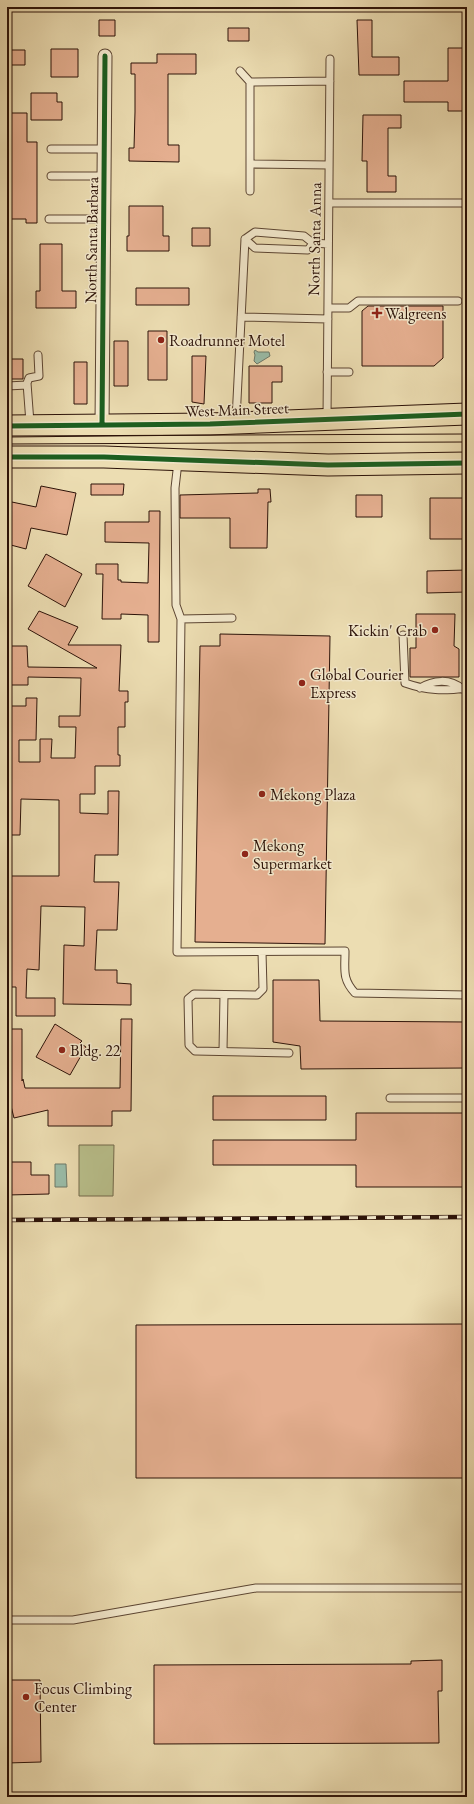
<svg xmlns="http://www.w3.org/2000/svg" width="474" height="1804" viewBox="0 0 474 1804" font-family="'EB Garamond',serif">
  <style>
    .green { fill: #b9c08c; stroke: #72694a }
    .water { fill: #99bca8; stroke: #6d7868 }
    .building { fill: #e5af90; stroke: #2c1208 }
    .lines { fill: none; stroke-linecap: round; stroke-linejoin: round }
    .lane-casing { stroke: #5c4532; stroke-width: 9 }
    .street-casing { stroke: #5c4532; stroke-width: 15 }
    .primary-casing { stroke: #2c1208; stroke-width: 23 }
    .lane { stroke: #f3e9cd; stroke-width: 7 }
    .street { stroke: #f3e9cd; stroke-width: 13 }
    .primary { stroke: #ecddb2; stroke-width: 21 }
    .tram { stroke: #2c1208; stroke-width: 1 }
    .rail-casing { stroke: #2c1208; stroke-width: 4.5 }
    .rail { stroke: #f3e9cd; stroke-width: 3; stroke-dasharray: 9; stroke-linecap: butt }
    .cycleway-casing { stroke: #f3e9cd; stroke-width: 8 }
    .cycleway { stroke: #1b5e20; stroke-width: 5 }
    .poi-dot { fill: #8f2418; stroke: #f3e9cd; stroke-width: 1.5 }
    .labels { text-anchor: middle; stroke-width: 3; stroke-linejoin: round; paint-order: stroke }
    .street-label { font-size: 16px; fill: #2c1208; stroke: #f3e9cd }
    .poi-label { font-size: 16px; fill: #2c1208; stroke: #f3e9cd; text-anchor: start }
  </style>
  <rect width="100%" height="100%" fill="#ecddb2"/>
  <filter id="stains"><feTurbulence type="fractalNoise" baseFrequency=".005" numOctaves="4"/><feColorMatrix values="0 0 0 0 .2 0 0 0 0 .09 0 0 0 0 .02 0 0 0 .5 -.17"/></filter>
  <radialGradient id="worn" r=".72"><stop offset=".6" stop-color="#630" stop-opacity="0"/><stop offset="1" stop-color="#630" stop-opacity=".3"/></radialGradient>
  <path class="green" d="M 79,1145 L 114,1145 L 113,1196 L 79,1196 Z"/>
  <path class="water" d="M 255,350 L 258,352 L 269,352 L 270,356 L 257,364 L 254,361 L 255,355 L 254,352 Z
    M 55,1164 L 66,1164 L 67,1187 L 55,1187 Z"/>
  <path class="building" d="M 99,20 L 115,20 L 115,36 L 99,36 Z
    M 357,20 L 372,20 L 372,57 L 399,57 L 399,75 L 359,75 Z
    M 228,28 L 249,28 L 249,41 L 228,41 Z
    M 448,48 L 467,48 L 467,111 L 448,111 L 448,102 L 404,102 L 404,81 L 448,81 Z
    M 51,49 L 78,49 L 78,77 L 51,77 Z
    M 7,50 L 25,50 L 25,65 L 7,65 Z
    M 157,54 L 196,54 L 196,74 L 168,74 L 168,145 L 179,145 L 179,162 L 129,161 L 129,148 L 134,148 L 135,112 L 135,74 L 131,74 L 131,63 L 157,63 Z
    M 31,93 L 57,93 L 57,102 L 62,102 L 62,120 L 31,120 Z
    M 7,113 L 27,113 L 27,142 L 37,142 L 37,223 L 26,223 L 26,219 L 7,219 Z
    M 363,115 L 401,115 L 401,128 L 388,128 L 388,176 L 396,176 L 396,192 L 367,192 L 367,161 L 362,161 Z
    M 129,206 L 163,206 L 163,236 L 169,236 L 169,251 L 127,251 L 127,236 L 129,236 Z
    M 192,228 L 210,228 L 210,246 L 192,246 Z
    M 40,244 L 62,244 L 62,291 L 76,291 L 76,308 L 36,308 L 36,291 L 40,291 Z
    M 136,288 L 189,288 L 189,305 L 136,305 Z
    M 368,306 L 443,306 L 443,358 L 434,366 L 362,366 L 362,311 Z
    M 148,331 L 167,331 L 167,380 L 148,380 Z
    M 114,341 L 128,341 L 128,386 L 114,386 Z
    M 192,356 L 206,356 L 204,404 L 192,402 Z
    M 7,359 L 23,359 L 23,379 L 7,379 Z
    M 74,362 L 87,362 L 87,404 L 74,404 Z
    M 249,366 L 282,366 L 282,382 L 272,382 L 272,403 L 249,403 Z
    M 91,484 L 124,484 L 123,495 L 91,495 Z
    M 41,486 L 76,493 L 67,535 L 31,528 L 26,549 L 7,544 L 7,501 L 36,507 Z
    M 258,489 L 270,489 L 271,502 L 268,502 L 267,548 L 230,548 L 230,518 L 180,518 L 180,495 L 258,493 Z
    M 356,495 L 382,495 L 382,517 L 356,517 Z
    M 430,498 L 467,498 L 467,539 L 430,539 Z
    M 149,511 L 160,511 L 159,642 L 148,642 L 148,615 L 121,614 L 121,619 L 102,619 L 103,574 L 96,574 L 96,564 L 118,564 L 118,580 L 121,580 L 121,582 L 148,583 L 149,543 L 105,542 L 105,522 L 149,522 Z
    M 46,554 L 82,574 L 65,607 L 28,586 Z
    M 467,570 L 467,592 L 427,593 L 427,571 Z
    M 39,611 L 78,627 L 68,645 L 121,645 L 119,691 L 128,691 L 128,702 L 125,702 L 125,727 L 118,727 L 118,755 L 120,755 L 120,766 L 95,766 L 95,794 L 80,794 L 80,813 L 108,814 L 108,791 L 119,791 L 118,855 L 95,855 L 94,882 L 119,882 L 117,930 L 97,930 L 95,970 L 117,970 L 117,983 L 131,984 L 131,1005 L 63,1004 L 64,945 L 84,946 L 85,907 L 41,906 L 39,970 L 27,969 L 26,998 L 55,998 L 55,1016 L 16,1016 L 16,987 L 8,987 L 10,876 L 59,876 L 59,800 L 21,799 L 20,835 L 7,835 L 7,706 L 26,706 L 26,698 L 37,698 L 36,740 L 19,740 L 19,762 L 40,762 L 40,739 L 52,739 L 51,758 L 75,758 L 76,727 L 59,727 L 59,716 L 80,716 L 81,678 L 28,677 L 28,685 L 9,685 L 9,646 L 27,646 L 28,667 L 97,668 L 28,629 Z
    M 416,614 L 455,614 L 454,646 L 459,649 L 459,677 L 410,677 L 410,648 L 416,648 Z
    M 220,634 L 330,636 L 325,944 L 195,942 L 200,646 L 220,646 Z
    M 273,980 L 319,980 L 320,1021 L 467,1022 L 467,1068 L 301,1069 L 300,1046 L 273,1042 Z
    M 121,1019 L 132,1019 L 131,1111 L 112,1111 L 112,1126 L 48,1126 L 48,1110 L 14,1118 L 7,1090 L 7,1029 L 22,1029 L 22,1081 L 23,1079 L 25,1088 L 120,1088 Z
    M 55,1024 L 82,1041 L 80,1043 L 86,1047 L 70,1075 L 36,1057 Z
    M 213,1096 L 326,1096 L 326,1120 L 213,1120 Z
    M 356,1113 L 467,1113 L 467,1187 L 356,1187 L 356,1165 L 213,1165 L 213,1140 L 356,1140 Z
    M 7,1162 L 31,1162 L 31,1175 L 49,1175 L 49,1194 L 7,1195 Z
    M 467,1324 L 467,1478 L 136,1478 L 136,1325 Z
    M 442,1660 L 442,1691 L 438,1691 L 439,1743 L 154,1744 L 154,1665 L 411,1664 L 411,1661 Z
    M 7,1680 L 40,1680 L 41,1762 L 7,1763 Z"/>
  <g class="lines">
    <defs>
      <path id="lane" d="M 240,71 L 250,82
        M 51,149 L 105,149
        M 250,164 L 329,165
        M 51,176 L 105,176
        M 250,191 L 250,82 L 330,81
        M 329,203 L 467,203
        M 49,219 L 104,219
        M 245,239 L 255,232 L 304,236 L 313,243 L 328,244
        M 245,239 L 255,248 L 308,250 L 313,243
        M 328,308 L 349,308 L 358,301 L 458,301
        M 241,317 L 328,319
        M 327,372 L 349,372
        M 7,386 L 27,385
        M 327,419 L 330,59
        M 236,420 L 245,239
        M 30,423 L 27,383 L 29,378 L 39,376 L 38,355
        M 178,462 L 175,488 L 176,605 L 181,619
        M 232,618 L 181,619 L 177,952 L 345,951 C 345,970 342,979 355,993 L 467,995
        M 403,635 L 405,683 C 428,691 443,691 467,688
        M 420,688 C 433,680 450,678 462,689
        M 262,952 L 263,989 L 257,995 L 194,994 L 188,999 L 189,1045 L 195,1051 L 289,1053
        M 223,1051 L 224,995
        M 390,1098 L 467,1098
        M 7,1620 L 73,1620 L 256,1588 L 467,1588"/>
      <path id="street" d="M 102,425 L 105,56"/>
      <path id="primary" d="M 7,426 L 210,424 L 467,414
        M 7,457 L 104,457 L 328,465 L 467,463"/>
    </defs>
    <use href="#lane" class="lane-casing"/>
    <use href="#street" class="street-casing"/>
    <use href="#primary" class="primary-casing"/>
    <use href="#lane" class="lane"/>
    <use href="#street" class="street"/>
    <use href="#primary" class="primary"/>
    <path class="tram" d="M 7,436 L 467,434
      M 7,444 L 467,442"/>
    <defs>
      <path id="rail" d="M 7,1220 L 467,1217"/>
    </defs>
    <use href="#rail" class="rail-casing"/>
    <use href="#rail" class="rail"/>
    <defs>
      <path id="cycleway" d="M 102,425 L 105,56
        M 7,426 L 210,424 L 467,414
        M 7,457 L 104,457 L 328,465 L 467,463"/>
    </defs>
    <use href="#cycleway" class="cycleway-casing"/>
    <use href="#cycleway" class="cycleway"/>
  </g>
  <g class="poi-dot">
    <path d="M375 307h4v4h4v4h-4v4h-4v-4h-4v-4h4z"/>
    <circle cx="161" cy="340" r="4"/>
    <circle cx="435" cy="630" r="4"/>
    <circle cx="302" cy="683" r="4"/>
    <circle cx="262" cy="794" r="4"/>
    <circle cx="245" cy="854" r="4"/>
    <circle cx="62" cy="1050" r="4"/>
    <circle cx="26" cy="1697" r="4"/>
  </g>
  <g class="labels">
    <g class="street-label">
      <text transform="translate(314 239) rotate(-89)" y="6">North Santa Anna</text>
      <text transform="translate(91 240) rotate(-89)" y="6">North Santa Barbara</text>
      <text transform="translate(237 409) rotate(-2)" y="6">West Main Street</text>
    </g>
    <g class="poi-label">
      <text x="385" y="319">Walgreens</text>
      <text x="169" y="346">Roadrunner Motel</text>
      <text x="427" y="636" text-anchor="end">Kickin' Crab</text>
      <text x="310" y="680">Global Courier<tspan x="310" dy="18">Express</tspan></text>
      <text x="270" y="800">Mekong Plaza</text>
      <text x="253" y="851">Mekong<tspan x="253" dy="18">Supermarket</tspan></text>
      <text x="70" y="1056">Bldg. 22</text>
      <text x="34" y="1694">Focus Climbing<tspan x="34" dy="18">Center</tspan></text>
    </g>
  </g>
  <rect width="474" height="1804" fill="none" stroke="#ecddb2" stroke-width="24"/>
  <rect x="8" y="8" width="458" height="1788" fill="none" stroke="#2c1208" stroke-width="2"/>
  <rect x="12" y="12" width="450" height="1780" fill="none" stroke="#2c1208"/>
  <rect width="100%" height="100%" filter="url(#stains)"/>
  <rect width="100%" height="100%" fill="url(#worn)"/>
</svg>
